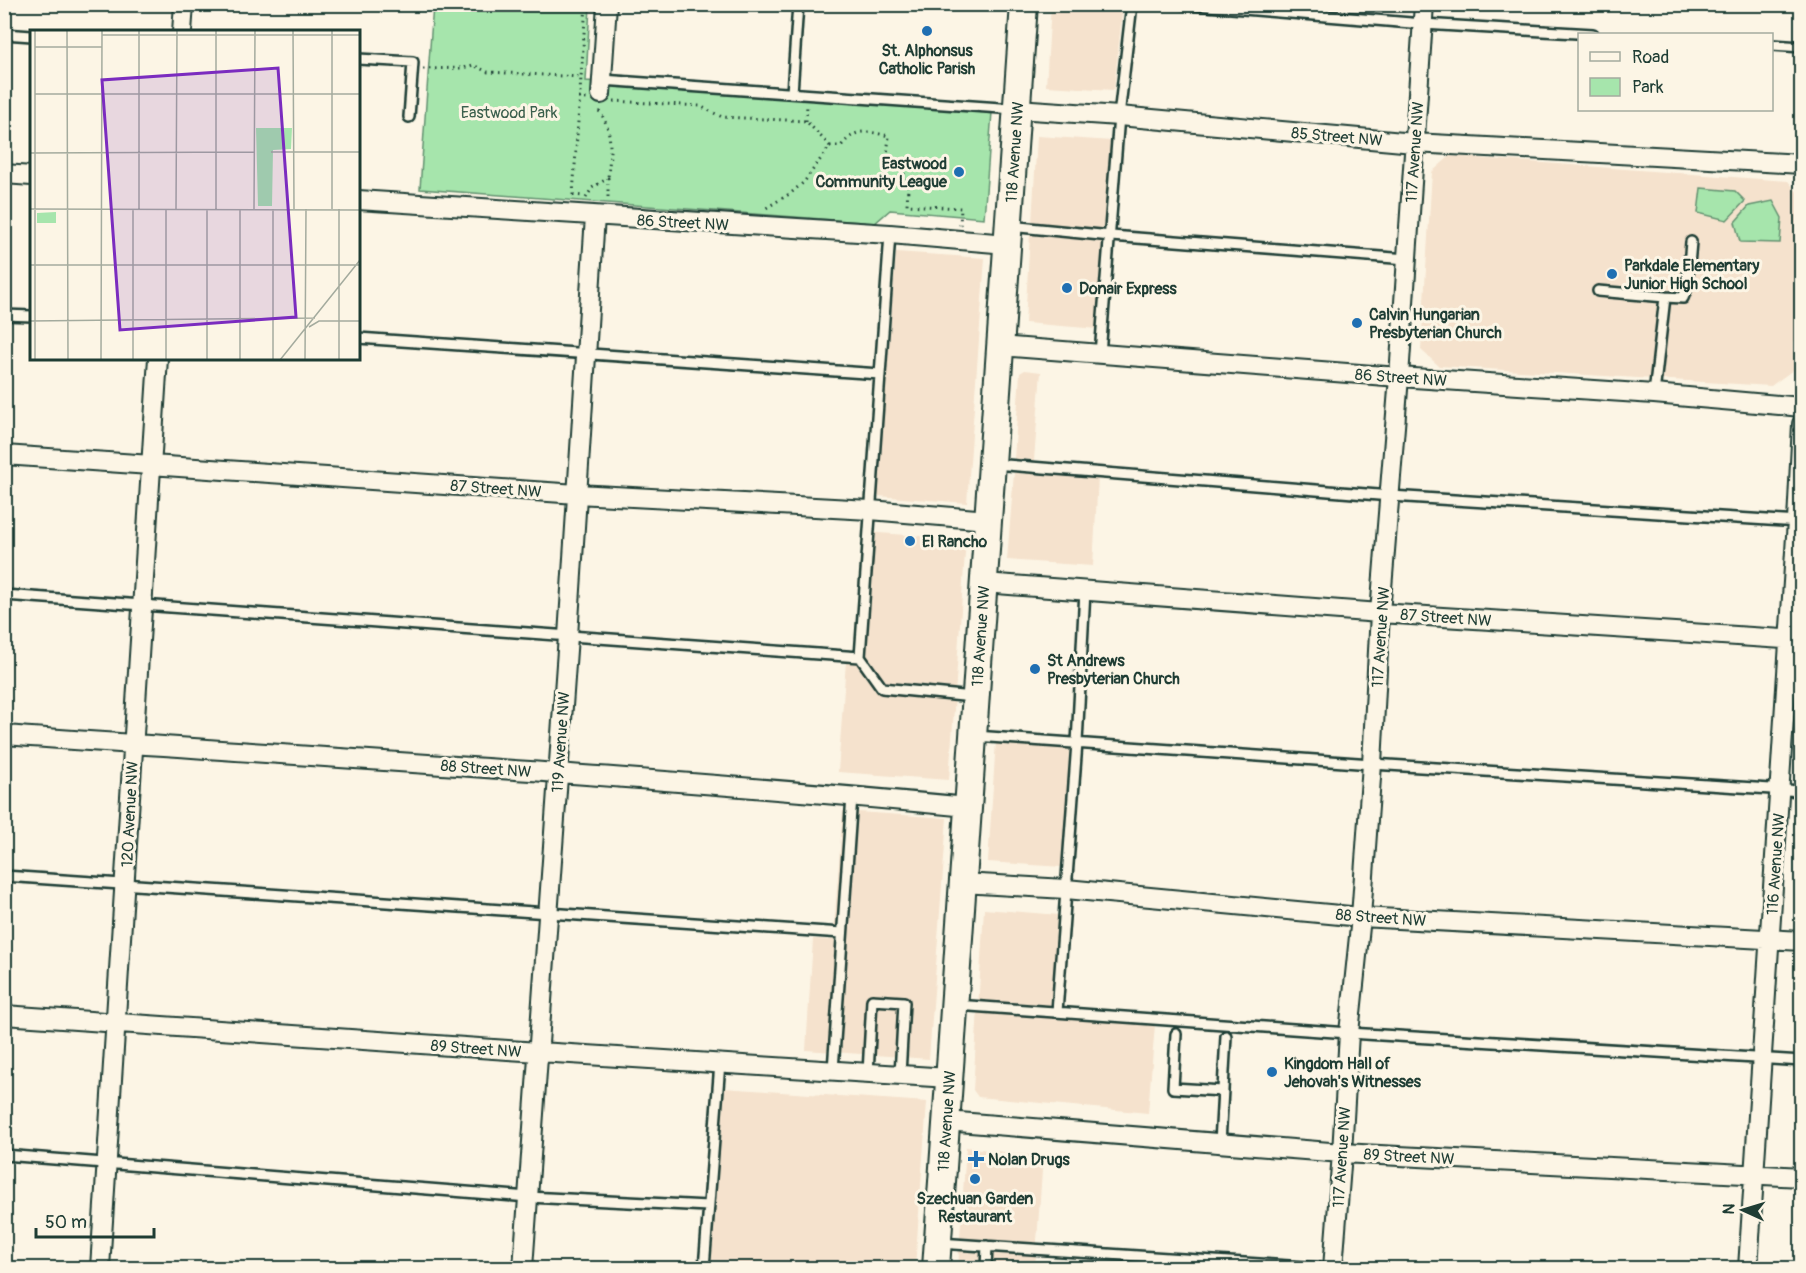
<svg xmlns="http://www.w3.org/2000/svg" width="1806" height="1273" viewBox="0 0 1806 1273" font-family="Pangolin,sans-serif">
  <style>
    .built { fill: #f5e2cd }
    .green { fill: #a6e5ac; stroke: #629170; stroke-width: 1.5 }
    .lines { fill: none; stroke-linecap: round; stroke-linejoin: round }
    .lane-casing { stroke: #1f3d34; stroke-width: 14 }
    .street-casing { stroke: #1f3d34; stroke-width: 22 }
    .secondary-casing { stroke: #1f3d34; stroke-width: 30 }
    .path { stroke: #1f3d34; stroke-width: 3; stroke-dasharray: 1.5 4.5; stroke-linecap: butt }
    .lane { stroke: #fcf5e5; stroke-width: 9 }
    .street { stroke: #fcf5e5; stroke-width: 18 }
    .secondary { stroke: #fcf5e5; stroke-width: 26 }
    .poi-dot { fill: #1f6fb2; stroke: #fcf5e5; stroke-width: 2 }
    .labels { text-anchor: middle; stroke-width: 6; stroke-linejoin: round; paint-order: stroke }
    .poi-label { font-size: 16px; font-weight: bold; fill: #1f3d34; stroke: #fcf5e5; text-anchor: start }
    .park-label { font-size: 16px; fill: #3a5f4c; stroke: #fcf5e5 }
    .street-label { font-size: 16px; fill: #1f3d34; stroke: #fcf5e5 }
    .inset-road { fill: none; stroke: #a4ab9e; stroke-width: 1.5 }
    .view { fill: #7b2cbf; fill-opacity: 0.15; stroke: #7b2cbf; stroke-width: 3 }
    .inset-edge { fill: none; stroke: #1f3d34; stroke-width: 3 }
  </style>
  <rect width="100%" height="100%" fill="#fcf5e5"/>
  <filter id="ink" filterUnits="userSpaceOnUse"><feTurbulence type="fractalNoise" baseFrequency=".0167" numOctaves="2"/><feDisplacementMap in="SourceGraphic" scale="12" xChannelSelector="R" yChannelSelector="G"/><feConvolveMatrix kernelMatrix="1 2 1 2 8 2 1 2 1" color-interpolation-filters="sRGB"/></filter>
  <g filter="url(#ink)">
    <path class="built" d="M 1051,5 L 1123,5 L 1114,90 L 1046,86 Z
      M 1037,136 L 1112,141 L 1105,229 L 1032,223 Z
      M 1450,156 L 1788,181 L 1801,196 L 1793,370 L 1771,386 L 1439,366 L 1421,350 L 1432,172 Z
      M 1030,234 L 1103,239 L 1098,329 L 1025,323 Z
      M 896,252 L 985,258 L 967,503 L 877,496 Z
      M 1025,370 L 1041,372 L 1034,460 L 1014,459 L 1020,373 Z
      M 1014,473 L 1098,477 L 1093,566 L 1007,560 Z
      M 864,532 L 966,539 L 949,780 L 838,772 L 846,661 L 854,661 Z
      M 996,740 L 1070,745 L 1062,867 L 988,862 Z
      M 843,811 L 947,818 L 929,1059 L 806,1050 L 813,939 L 833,940 Z
      M 984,909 L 1060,915 L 1051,1016 L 1155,1024 L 1148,1113 L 978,1097 L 973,1090 Z
      M 723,1088 L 927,1102 L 915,1268 L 710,1268 Z
      M 966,1147 L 1043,1157 L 1035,1268 L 958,1268 Z"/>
    <path class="green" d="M 433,5 L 590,5 L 586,81 L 992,112 L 984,218 L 890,210 L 875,223 L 420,189 Z
      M 1701,188 L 1735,191 L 1745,201 L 1727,220 L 1698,213 Z
      M 1773,201 L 1782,218 L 1780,243 L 1740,242 L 1735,222 L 1749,206 Z"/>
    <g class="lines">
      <defs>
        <path id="lane" d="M 1183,4 L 1423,24 L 1593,34
          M 4,34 L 32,36
          M 1772,45 L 1802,47
          M 358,59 L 413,62 L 409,117
          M 602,80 L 1015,109
          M 792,93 L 798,4
          M 1009,226 L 1111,236 L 1407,259
          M 1598,291 L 1665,297
          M 4,315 L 32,316
          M 358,338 L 880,374
          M 1100,354 L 1119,116 L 1132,4
          M 1654,394 L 1665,297 L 1683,298 L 1687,288 L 1691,242
          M 994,464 L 1391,496 L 1800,522
          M 4,595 L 860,657 L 890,234
          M 860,657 L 882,688 L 973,697
          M 975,736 L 1372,764 L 1802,791
          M 4,876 L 842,933
          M 956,1005 L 1349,1033 L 1802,1061
          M 1057,1012 L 1077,743 L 1085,590
          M 1176,1034 L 1173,1088 L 1223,1091
          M 833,1070 L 852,796
          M 868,1073 L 872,1000 L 904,1002 L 900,1075
          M 1220,1143 L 1226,1036
          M 4,1155 L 528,1197 L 708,1206
          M 939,1243 L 1320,1268
          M 704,1268 L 720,1063
          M 986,1268 L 987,1246"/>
        <path id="street" d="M 182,32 L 184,4
          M 601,94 L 607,4
          M 1017,109 L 1119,116 L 1414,143 L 1802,164
          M 4,174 L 32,176
          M 358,200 L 890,234 L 1007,244
          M 1000,346 L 1399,377 L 1654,394 L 1802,407
          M 4,455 L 577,494 L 870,510 L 988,520
          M 984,583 L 1380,613 L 1800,640
          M 4,735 C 326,758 647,776 968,807
          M 962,883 L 1066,889 L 1361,917 L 1802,941
          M 4,1015 L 508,1050 L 949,1078
          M 946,1121 L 1342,1153 L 1802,1177
          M 100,1268 L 158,358
          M 523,1268 L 568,636 L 595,216
          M 1333,1268 L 1342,1153 L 1349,1033 L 1361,917 L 1372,764 L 1380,613 L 1399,377 L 1424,4
          M 1748,1268 L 1797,521 L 1802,424"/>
        <path id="secondary" d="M 936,1268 L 1024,4"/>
      </defs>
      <use href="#lane" class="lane-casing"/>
      <use href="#street" class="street-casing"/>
      <use href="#secondary" class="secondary-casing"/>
      <path class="path" d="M 423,69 L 463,68 L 473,65 L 488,72 L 581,77
        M 579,98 L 587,99
        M 614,101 L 700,106 L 722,117 L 806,121 L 830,146 L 804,182 L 791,193 L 766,208
        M 599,111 C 614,131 610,154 608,178
        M 806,121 L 807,105
        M 830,146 L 841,146 C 857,127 866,131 889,136 L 886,166 C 912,170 908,184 907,205 L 961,208 L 960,226
        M 573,195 L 583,196
        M 573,195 L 586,4
        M 586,198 L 592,188 L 608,178 L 608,201"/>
      <use href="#lane" class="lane"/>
      <use href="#street" class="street"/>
      <use href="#secondary" class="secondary"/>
    </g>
  </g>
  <g class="poi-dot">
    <circle cx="927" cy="31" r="6"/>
    <circle cx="959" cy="172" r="6"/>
    <circle cx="1612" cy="274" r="6"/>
    <circle cx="1067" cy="288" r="6"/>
    <circle cx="1357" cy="323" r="6"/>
    <circle cx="910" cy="541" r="6"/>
    <circle cx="1035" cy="669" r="6"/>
    <circle cx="1272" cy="1072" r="6"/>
    <path d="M973 1150h6v6h6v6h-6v6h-6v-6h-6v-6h6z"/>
    <circle cx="975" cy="1179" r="6"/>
  </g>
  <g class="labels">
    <g class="poi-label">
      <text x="927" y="56" text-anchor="middle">St. Alphonsus<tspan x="927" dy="18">Catholic Parish</tspan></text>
      <text x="947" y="169" text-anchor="end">Eastwood<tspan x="947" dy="18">Community League</tspan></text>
      <text x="1624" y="271">Parkdale Elementary<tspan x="1624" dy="18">Junior High School</tspan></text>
      <text x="1079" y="294">Donair Express</text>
      <text x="1369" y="320">Calvin Hungarian<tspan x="1369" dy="18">Presbyterian Church</tspan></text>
      <text x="922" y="547">El Rancho</text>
      <text x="1047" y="666">St Andrews<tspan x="1047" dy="18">Presbyterian Church</tspan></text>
      <text x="1284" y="1069">Kingdom Hall of<tspan x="1284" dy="18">Jehovah's Witnesses</tspan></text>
      <text x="988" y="1165">Nolan Drugs</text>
      <text x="975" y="1204" text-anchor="middle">Szechuan Garden<tspan x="975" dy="18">Restaurant</tspan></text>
    </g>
    <g class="park-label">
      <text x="509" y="118">Eastwood Park</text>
    </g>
    <g class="street-label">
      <text transform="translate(1337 136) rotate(5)" y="6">85 Street NW</text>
      <text transform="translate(1014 152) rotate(-86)" y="6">118 Avenue NW</text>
      <text transform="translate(1414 152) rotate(-86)" y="6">117 Avenue NW</text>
      <text transform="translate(683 222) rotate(3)" y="6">86 Street NW</text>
      <text transform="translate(1401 377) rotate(4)" y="6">86 Street NW</text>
      <text transform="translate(496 488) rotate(4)" y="6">87 Street NW</text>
      <text transform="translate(1446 617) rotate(4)" y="6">87 Street NW</text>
      <text transform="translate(980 636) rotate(-86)" y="6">118 Avenue NW</text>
      <text transform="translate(1380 637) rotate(-86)" y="6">117 Avenue NW</text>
      <text transform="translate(560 742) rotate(-86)" y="6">119 Avenue NW</text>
      <text transform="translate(486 768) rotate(4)" y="6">88 Street NW</text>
      <text transform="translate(129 814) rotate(-87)" y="6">120 Avenue NW</text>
      <text transform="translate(1775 864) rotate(-86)" y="6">116 Avenue NW</text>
      <text transform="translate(1381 917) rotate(4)" y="6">88 Street NW</text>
      <text transform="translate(476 1048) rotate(4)" y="6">89 Street NW</text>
      <text transform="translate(946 1121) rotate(-86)" y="6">118 Avenue NW</text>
      <text transform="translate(1409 1156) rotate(3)" y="6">89 Street NW</text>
      <text transform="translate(1341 1157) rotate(-86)" y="6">117 Avenue NW</text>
    </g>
  </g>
  <g transform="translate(30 30)">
    <rect width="330" height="330" fill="#fcf5e5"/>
    <path d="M 226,98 L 262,98 L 261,119 L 243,120 L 242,176 L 228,176 ZM 26,182 L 26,193 L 7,193 L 7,183 Z" fill="#a6e5ac"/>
    <path class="inset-road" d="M 37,0 L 38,330M 109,0 L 109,179M 186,0 L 186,179M 263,0 L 264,179M 302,0 L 302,179M 72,5 L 330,5M 5,17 L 72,17M 5,64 L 330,64M 241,122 L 330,122M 0,123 L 224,122M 0,179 L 330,180M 103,179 L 103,330M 136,179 L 136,330M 146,179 L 147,0M 177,179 L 177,330M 224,179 L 225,0M 243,179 L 243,330M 0,235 L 330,235M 0,291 L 285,288M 279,297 L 289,291 L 330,291M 5,330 L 5,0M 71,330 L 72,0M 210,330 L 210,179M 250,330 L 330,230M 275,330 L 276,179M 309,330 L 309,179"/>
    <path class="view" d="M 248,38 L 266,287 L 90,300 L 72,50 Z"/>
    <rect width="330" height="330" class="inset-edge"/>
  </g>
  <rect width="1806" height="1273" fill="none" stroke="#fcf5e5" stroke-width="24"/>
  <rect x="12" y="12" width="1782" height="1249" fill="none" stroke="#1f3d34" stroke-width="2" filter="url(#ink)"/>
  <rect x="1578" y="33" width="195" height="78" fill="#fcf5e5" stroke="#a4ab9e" stroke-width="1.5"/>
  <rect x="1590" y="52" width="30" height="9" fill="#fcf5e5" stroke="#a4ab9e" stroke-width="1.5"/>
  <text x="1632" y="63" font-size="18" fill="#1f3d34">Road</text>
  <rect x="1590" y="78" width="30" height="18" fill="#a6e5ac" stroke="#a4ab9e" stroke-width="1.5"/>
  <text x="1632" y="93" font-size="18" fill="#1f3d34">Park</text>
  <g transform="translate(1743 1210) rotate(274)" stroke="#fcf5e5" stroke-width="4.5" paint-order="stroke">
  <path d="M0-4.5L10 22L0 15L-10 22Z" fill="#1f3d34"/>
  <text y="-9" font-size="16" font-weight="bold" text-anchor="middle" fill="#1f3d34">N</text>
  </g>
  <path d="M36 1228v9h118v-9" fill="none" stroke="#1f3d34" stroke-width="3"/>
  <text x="45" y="1228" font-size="18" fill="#1f3d34" stroke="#fcf5e5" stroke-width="4.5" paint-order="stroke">50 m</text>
</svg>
